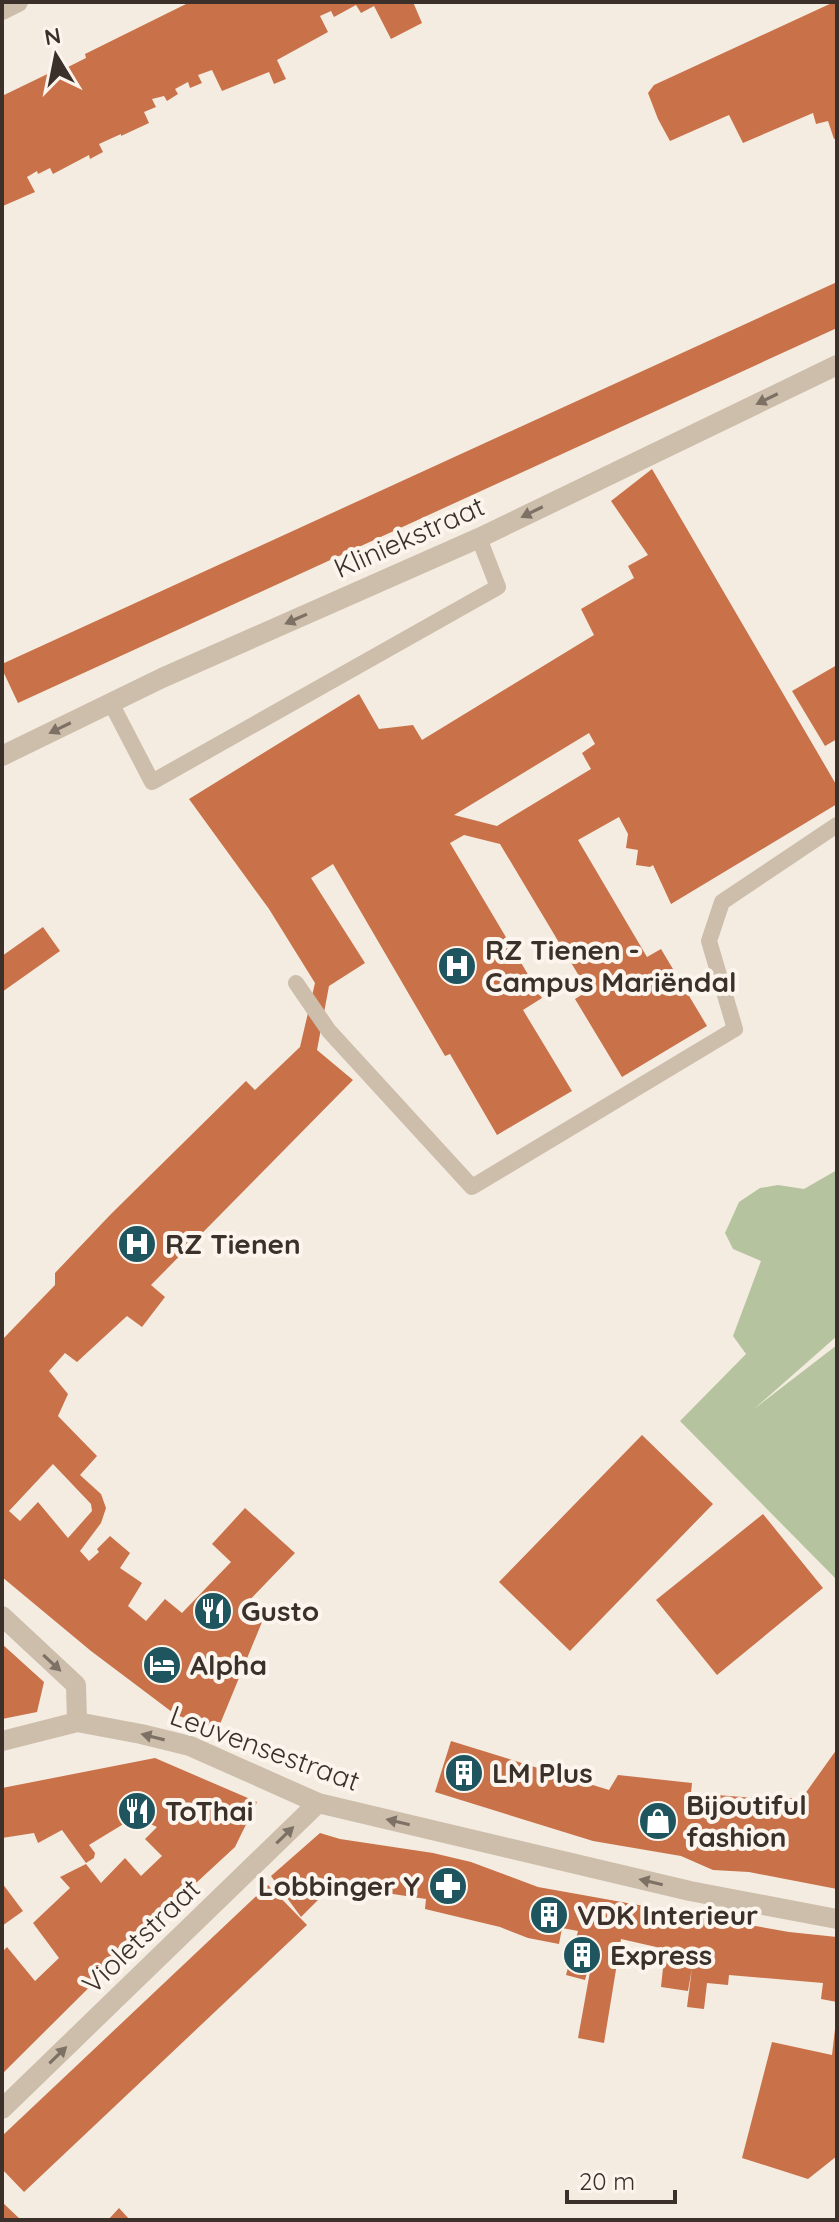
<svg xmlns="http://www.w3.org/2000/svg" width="839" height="2222" viewBox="0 0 839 2222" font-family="Quicksand,sans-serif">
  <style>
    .green { fill: #b5c49f }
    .building { fill: #c97149; fill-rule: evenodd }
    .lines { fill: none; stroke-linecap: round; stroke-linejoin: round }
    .service { stroke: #cdbdab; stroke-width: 16 }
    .minor { stroke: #cdbdab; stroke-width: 20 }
    .oneway { fill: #7d7064 }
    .labels { text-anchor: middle; stroke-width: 8; stroke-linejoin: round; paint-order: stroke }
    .street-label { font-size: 28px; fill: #3b312a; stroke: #fbf5ed }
    .poi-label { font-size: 28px; font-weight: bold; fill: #3b312a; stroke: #fbf5ed; text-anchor: start }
  </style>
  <rect width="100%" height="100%" fill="#f4ece0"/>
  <path class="green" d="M 837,1170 L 837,1336 L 754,1409 L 837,1345 L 837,1580 L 680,1421 L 746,1354 L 733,1336 L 761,1261 L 733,1249 L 725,1233 L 739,1202 L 760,1188 L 778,1185 L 804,1189 Z"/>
  <path class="building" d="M 185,2 L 413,2 L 422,23 L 391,39 L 374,6 L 361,13 L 356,5 L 334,17 L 331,11 L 320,16 L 328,32 L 277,60 L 286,79 L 274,84 L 269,72 L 222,91 L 212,70 L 198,75 L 202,83 L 190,88 L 188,82 L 175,89 L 178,94 L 167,101 L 164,96 L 152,99 L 156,107 L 144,112 L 149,123 L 121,136 L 121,134 L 99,144 L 103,152 L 90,159 L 89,155 L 53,174 L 50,168 L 38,174 L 37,171 L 27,177 L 35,192 L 3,206 L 2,96 L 64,66 L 64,69 L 86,58 L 85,54 L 186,4 Z
    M 834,2 L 837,2 L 837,138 L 834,139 L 828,121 L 816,124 L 813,113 L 743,143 L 729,115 L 670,141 L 658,119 L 648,93 L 654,85 Z
    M 837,282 L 837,328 L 18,703 L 2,669 L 2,664 Z
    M 652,469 L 837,786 L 837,804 L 671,904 L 653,865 L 650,867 L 636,865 L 638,850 L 626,848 L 628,834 L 619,817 L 578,840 L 647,957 L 661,949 L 707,1026 L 622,1077 L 575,999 L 588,991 L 500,844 L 464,835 L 450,843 L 542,998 L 523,1010 L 572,1091 L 497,1135 L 450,1054 L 445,1056 L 333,864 L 311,878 L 365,963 L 329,986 L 317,1050 L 353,1080 L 151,1285 L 165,1297 L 142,1327 L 127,1316 L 77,1362 L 65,1353 L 49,1371 L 68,1394 L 58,1416 L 97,1456 L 80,1475 L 101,1494 L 106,1508 L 101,1523 L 80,1551 L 89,1561 L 99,1552 L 97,1549 L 110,1536 L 130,1553 L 120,1568 L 142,1583 L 128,1606 L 146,1621 L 165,1599 L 182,1613 L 231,1562 L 212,1544 L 245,1508 L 295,1553 L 242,1608 L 262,1622 L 218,1729 L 176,1715 L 91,1651 L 2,1577 L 2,1340 L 55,1285 L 55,1273 L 111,1214 L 246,1081 L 255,1090 L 300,1047 L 315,983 L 269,909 L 189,799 L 359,694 L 379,729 L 413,725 L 422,740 L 594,635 L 581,609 L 634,578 L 628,566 L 648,555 L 611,501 ZM 589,733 L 595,744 L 582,753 L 591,769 L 497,826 L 454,815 ZM 53,1464 L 91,1504 L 92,1511 L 68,1538 L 38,1502 L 20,1521 L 9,1511 Z
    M 837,665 L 837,739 L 825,746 L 792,691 Z
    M 43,927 L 60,951 L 2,992 L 2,956 Z
    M 642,1435 L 713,1504 L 570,1651 L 499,1582 Z
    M 763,1514 L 823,1588 L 717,1675 L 656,1600 Z
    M 2,1644 L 44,1682 L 37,1712 L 2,1719 Z
    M 451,1741 L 609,1790 L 618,1775 L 692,1783 L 691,1793 L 755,1798 L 802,1798 L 837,1749 L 837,1889 L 749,1872 L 713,1870 L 681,1856 L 593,1841 L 435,1792 Z
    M 155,1758 L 257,1802 L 235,1847 L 170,1907 L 2,2074 L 2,1952 L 7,1947 L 35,1981 L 59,1958 L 33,1923 L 70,1888 L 60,1877 L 86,1864 L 101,1883 L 125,1858 L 141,1876 L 162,1856 L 145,1839 L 157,1827 L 135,1817 L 89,1845 L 95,1853 L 94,1858 L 86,1863 L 62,1830 L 38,1843 L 34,1833 L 2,1838 L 2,1788 Z
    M 320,1833 L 340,1839 L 433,1853 L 471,1862 L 538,1887 L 789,1932 L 837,1937 L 837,2002 L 821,1999 L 823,1983 L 729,1975 L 728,1985 L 707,1983 L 704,2009 L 687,2007 L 692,1968 L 688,1991 L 661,1987 L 665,1949 L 621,1939 L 604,2043 L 578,2038 L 595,1944 L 585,1980 L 566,1975 L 578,1931 L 562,1928 L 559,1944 L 528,1938 L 500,1927 L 425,1909 L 426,1899 L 333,1885 L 301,1917 L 271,1876 Z
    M 2,1883 L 23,1911 L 2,1926 Z
    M 268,1885 L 307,1925 L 24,2192 L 2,2169 L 2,2136 Z
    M 835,2029 L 837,2030 L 837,2156 L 808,2179 L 742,2158 L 772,2042 L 832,2055 Z
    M 2,2202 L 21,2220 L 2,2220 Z
    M 119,2208 L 130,2220 L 108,2220 Z"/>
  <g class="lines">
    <path class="service" d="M 111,703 L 152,782 L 498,587 L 479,538
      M 296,983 L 329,1031 L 472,1187 L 735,1029 L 709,941 L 722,902 L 837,825"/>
    <path class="minor" d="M 2,10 L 18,2
      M 2,756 L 162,678 L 479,538 L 837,365
      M 2,1616 L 76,1685 L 77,1722
      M 2,1741 L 77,1722 L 141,1734 L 190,1746 L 318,1803 L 690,1891 L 837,1919
      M 2,2109 L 318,1803"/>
  </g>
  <defs><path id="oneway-solid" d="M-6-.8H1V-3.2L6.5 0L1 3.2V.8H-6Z" transform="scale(2)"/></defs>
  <g class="oneway">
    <use href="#oneway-solid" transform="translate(767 399) rotate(154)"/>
    <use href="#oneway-solid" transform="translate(532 512) rotate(154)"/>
    <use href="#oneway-solid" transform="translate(296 619) rotate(156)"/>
    <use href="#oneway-solid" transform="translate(60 728) rotate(154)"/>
    <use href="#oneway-solid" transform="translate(52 1663) rotate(43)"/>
    <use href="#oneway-solid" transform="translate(153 1737) rotate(-166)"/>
    <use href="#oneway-solid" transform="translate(398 1822) rotate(-167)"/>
    <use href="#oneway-solid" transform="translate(285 1835) rotate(-44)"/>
    <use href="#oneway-solid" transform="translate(651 1882) rotate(-167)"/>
    <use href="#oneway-solid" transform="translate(58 2055) rotate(-44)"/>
  </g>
  <defs>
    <symbol id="hospital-disc" viewBox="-11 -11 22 22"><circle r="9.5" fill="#1e555e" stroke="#fbf5ed"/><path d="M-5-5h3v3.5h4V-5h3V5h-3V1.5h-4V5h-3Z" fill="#fff"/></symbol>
    <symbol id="restaurant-disc" viewBox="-11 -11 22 22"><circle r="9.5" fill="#1e555e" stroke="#fbf5ed"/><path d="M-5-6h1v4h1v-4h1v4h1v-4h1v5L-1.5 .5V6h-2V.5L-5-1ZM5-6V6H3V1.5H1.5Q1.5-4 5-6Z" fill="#fff"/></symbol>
    <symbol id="hotel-disc" viewBox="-11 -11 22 22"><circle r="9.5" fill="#1e555e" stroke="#fbf5ed"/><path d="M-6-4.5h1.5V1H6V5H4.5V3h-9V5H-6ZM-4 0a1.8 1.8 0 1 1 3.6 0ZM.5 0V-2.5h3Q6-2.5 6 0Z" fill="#fff"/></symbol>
    <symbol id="building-disc" viewBox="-11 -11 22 22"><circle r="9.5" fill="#1e555e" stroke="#fbf5ed"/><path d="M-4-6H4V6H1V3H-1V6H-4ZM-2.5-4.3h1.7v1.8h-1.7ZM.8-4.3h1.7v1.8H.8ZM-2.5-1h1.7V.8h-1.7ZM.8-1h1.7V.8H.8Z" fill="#fff"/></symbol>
    <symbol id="shop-disc" viewBox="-11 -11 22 22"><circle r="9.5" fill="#1e555e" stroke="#fbf5ed"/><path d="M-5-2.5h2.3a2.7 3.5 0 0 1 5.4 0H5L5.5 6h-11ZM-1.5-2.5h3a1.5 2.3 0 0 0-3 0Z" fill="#fff"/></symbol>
    <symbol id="pharmacy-disc" viewBox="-11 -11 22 22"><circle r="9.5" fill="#1e555e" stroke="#fbf5ed"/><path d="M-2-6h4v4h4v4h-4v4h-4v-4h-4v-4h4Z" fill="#fff"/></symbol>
  </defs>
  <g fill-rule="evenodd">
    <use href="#hospital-disc" x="435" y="944" width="44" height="44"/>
    <use href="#hospital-disc" x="115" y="1222" width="44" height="44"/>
    <use href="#restaurant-disc" x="191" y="1589" width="44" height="44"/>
    <use href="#hotel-disc" x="140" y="1643" width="44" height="44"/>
    <use href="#building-disc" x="442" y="1751" width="44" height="44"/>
    <use href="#restaurant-disc" x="115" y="1789" width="44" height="44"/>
    <use href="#shop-disc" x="636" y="1799" width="44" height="44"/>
    <use href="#pharmacy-disc" x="426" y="1864" width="44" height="44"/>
    <use href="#building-disc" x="527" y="1893" width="44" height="44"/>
    <use href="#building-disc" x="560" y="1933" width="44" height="44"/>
  </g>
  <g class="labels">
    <g class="street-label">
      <text transform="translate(409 537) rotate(-24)" y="10">Kliniekstraat</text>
      <text transform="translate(265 1748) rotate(20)" y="10">Leuvensestraat</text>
      <text transform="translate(141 1936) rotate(-44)" y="10">Violetstraat</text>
    </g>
    <g class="poi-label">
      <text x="485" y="960">RZ Tienen -<tspan x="485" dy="32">Campus Mariëndal</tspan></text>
      <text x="165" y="1254">RZ Tienen</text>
      <text x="241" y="1621">Gusto</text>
      <text x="190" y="1675">Alpha</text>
      <text x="492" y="1783">LM Plus</text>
      <text x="686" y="1815">Bijoutiful<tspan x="686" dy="32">fashion</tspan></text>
      <text x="165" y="1821">ToThai</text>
      <text x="420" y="1896" text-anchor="end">Lobbinger Y</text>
      <text x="577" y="1925">VDK Interieur</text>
      <text x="610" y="1965">Express</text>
    </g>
  </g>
  <rect width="839" height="2222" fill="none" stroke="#3b312a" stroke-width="8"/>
  <g transform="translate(56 56) rotate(350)" stroke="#fbf5ed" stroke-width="6" paint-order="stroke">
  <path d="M0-6L14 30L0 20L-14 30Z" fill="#3b312a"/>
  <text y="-12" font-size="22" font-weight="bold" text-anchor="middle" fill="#3b312a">N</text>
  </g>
  <path d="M567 2190v12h108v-12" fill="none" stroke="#3b312a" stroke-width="4"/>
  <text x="579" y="2190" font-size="24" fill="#3b312a" stroke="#fbf5ed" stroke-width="6" paint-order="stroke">20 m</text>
</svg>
